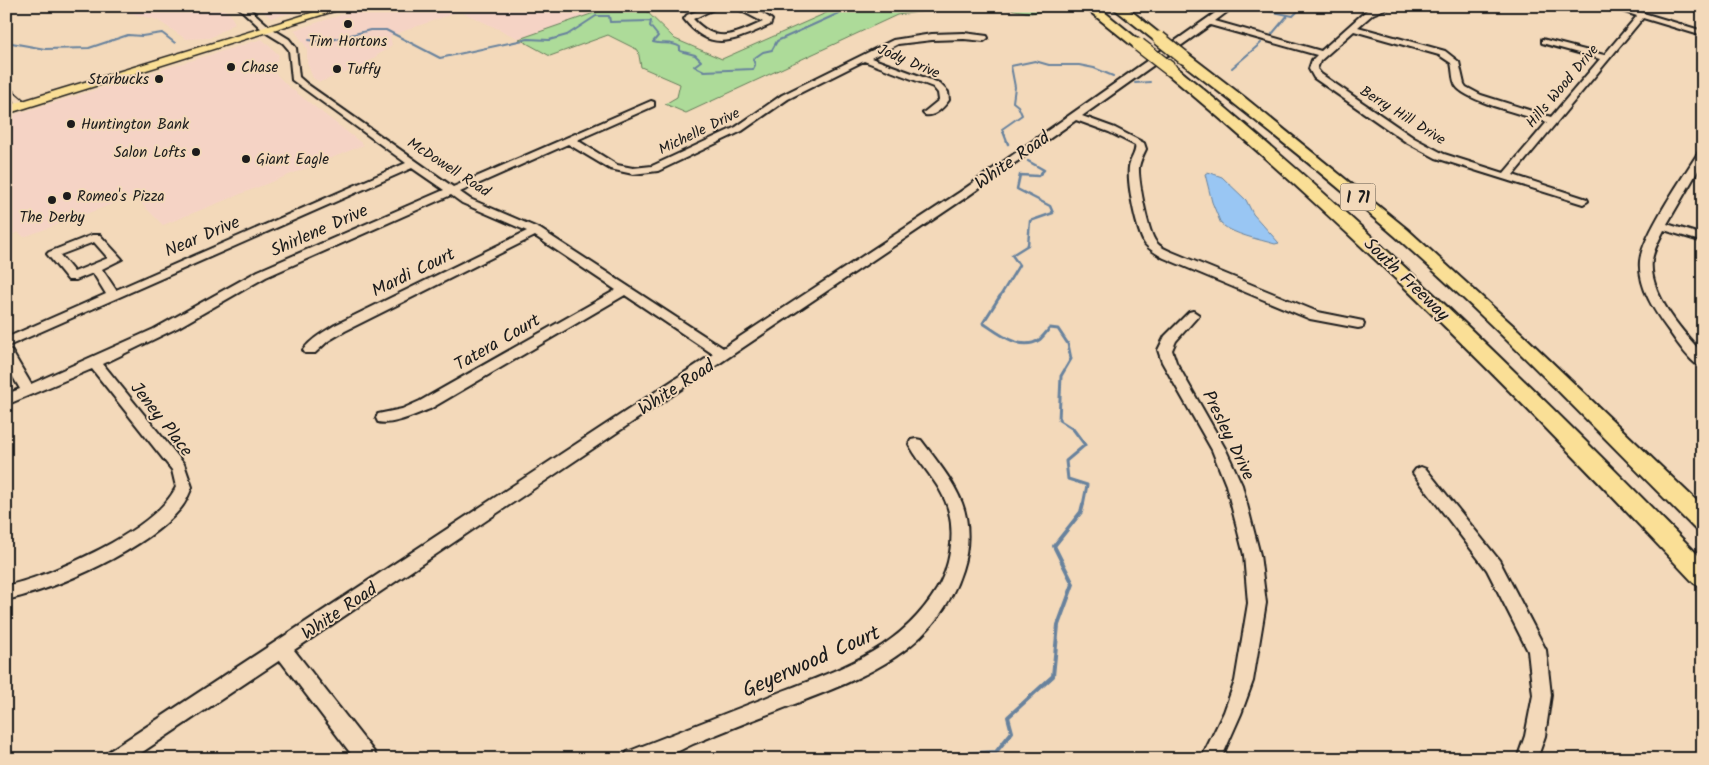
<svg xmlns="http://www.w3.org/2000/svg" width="1709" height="765" viewBox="0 0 1709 765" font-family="Kalam,sans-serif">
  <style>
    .built { fill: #f5d3c5 }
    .green { fill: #addb99; stroke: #647c5a }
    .water { fill: #99c6f3; stroke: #67829d }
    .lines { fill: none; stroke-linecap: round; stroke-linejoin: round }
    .stream-far3 { stroke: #67829d; stroke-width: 2 }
    .stream-far2 { stroke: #67829d; stroke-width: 2.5 }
    .stream-far1 { stroke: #67829d; stroke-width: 3 }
    .stream { stroke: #67829d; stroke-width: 4 }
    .minor-casing { stroke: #1c1c1c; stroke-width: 4 }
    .major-casing { stroke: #1c1c1c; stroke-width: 3 }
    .highway-casing { stroke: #1c1c1c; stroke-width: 4 }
    .minor { fill: #f3d9ba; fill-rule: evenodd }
    .major { fill: #fadf96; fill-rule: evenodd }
    .highway { fill: #fadf96; fill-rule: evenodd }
    .highway-bridge-casing { stroke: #1c1c1c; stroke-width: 16; stroke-linecap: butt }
    .highway-bridge { stroke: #fadf96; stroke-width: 13 }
    .poi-dot { fill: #1c1c1c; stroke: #f3d9ba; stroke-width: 2 }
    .labels { text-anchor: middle; stroke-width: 4; stroke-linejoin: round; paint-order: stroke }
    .far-poi-label { font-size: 15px; fill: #1c1c1c; stroke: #f3d9ba; text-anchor: start }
    .far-street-label { font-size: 15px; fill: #1c1c1c; stroke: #f3d9ba }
    .shield { fill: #f3d9ba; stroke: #5c554b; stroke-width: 1 }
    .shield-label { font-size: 16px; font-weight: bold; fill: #1c1c1c }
    .street-label { font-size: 18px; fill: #1c1c1c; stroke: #f3d9ba }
    .near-street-label { font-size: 21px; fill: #1c1c1c; stroke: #f3d9ba }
  </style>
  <rect width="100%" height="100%" fill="#f3d9ba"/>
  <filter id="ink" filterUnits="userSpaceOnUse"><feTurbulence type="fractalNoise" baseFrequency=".02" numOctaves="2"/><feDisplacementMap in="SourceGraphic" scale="10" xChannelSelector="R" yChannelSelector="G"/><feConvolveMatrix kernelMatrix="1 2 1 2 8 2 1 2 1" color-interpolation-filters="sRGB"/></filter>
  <g filter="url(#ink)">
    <path class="built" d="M 104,6 L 219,6 L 229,13 L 235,23 L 210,38 L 186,39 L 157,20 Z
      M 258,6 L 319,6 L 271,18 Z
      M 369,6 L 614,6 L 519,39 L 460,11 L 390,36 L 392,45 L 361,67 L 320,82 L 313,78 L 307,63 L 307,48 L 294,30 Z
      M 262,39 L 279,55 L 273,71 L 288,86 L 364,145 L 163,225 L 134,196 L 24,237 L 18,232 L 6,237 L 6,117 Z"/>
    <path class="green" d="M 614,6 L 641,6 L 675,39 L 722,59 L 842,6 L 1073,6 L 1031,13 L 999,7 L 949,8 L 897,15 L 686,113 L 665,104 L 677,97 L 680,84 L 641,67 L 638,50 L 608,35 L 550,56 L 519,39 Z"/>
    <path class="water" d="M 1208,172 L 1222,177 L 1246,200 L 1253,214 L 1279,243 L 1275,244 C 1258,239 1235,235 1221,224 L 1212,202 L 1205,174 Z"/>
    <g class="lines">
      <path class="stream-far3" d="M 1000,6 L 1021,6
        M 1250,7 L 1293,16 L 1299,10 L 1297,6
        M 1272,34 L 1288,15
        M 309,40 L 324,42 L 370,30 L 386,30 L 440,58 L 528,39 L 549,40 L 567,35 L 596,16 L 609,16 L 610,22 L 651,21 L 650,26 L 658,36 L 653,42 C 663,45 671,41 680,47 L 680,51 L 695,55 L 701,61 L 694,66 L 704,71 L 753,69 L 755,65 L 753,59 L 763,52 L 772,50 L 777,41 L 855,6
        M 6,42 L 45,49 L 89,48 L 128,35 L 142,36 L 162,33 L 175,43
        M 1232,68 L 1261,43
        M 1135,83 L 1150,82
        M 1003,132 L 1002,129 L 1022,115 L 1018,106 L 1013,102 L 1015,87 L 1011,66 L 1035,61 L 1049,65 L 1079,65 L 1094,68 L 1113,76"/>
      <path class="stream-far2" d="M 1003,131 L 1008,144
        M 999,298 L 1019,265 L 1012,255 L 1028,245 L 1030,221 L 1053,213 L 1050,206 L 1017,189 L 1020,175 L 1038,176 L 1044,170 L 1028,161"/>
      <path class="stream-far1" d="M 1000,296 L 983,323 C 998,333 1021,352 1039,340 C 1043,337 1046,332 1050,328 L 1058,329 L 1068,344 L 1071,359 L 1061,376 L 1059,420 L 1073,429 L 1085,445 L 1066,461 L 1068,479 L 1087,485 L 1083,505"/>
      <path class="stream" d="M 960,759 L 964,754 L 996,752 L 1012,732 L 1008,717 L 1053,676 L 1058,625 L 1073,584 L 1054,546 L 1081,512 L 1083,504"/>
      <defs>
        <path id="minor" d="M 237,6 L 246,6 L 271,28 L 289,39 L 296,48 L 299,77 L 307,84 L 453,187 L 651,101 L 654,102 L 654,106 L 577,140 L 617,165 L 633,168 L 652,166 L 736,127 L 782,95 L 893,40 L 932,34 L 964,33 L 987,36 L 988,38 L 984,41 L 964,39 L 932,40 L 898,44 L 871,58 L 939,83 L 948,92 L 949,100 C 943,108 935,117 925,115 L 923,113 L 939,100 L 938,93 L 933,87 L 864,61 L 788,99 L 742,131 L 658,171 L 633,174 L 610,169 L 568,144 L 460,192 L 470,199 L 540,229 L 723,348 L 960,192 L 1225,6 L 1235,6 L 1215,21 L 1321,51 L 1367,10 L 1379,6 L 1392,6 L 1373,14 L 1358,27 L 1445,51 L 1459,62 L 1464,84 L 1466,87 L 1481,95 L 1551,117 L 1600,59 L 1542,43 L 1542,39 L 1604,55 L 1637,16 L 1607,6 L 1620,6 L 1703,31 L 1703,36 L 1643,18 L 1513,175 L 1587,199 L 1588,201 L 1583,204 L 1436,158 L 1406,142 L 1314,78 L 1309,69 L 1312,60 L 1317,55 L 1210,25 L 1082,116 L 1115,128 L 1144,143 L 1146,149 C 1143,155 1140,161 1139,167 C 1138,180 1148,233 1156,242 C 1160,247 1167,250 1172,252 L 1318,312 L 1363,321 L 1364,324 L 1363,327 L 1358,328 L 1310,319 L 1164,258 C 1157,254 1150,250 1145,244 C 1136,230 1127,183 1129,167 C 1130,159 1137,152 1135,145 L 1109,132 L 1076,120 L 968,196 L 294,650 L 374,752 L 377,759 L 355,759 L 280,660 L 132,759 L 105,759 L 108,752 L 713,354 L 625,295 L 430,409 C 416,414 393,426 378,422 L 376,418 L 378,414 L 402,409 L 420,401 L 616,290 L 535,236 L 345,331 L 328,341 L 315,353 L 305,353 L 303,350 C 311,339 324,332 335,325 L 527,231 L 462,203 L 451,195 L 266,277 L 177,328 L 103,364 L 184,464 L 192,487 C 189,494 186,502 181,508 C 147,549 58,589 6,600 L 6,586 C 53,575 155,531 176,487 L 172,470 L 92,369 L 6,405 L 6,394 L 20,389 L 6,365 L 6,349 L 11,350 L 31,384 L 154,329 L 258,271 L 444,190 L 412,168 L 6,347 L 6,338 L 106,294 L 93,273 L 76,280 L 68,280 L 47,254 L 49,252 L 92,235 L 100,235 L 122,259 L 102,269 L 116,290 L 406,163 L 292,80 L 289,50 L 283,43 L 265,32 ZM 1354,31 L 1439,55 L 1451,63 C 1453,70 1452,80 1456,86 C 1465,101 1528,116 1547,122 L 1504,173 L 1444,154 L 1414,138 L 1321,74 L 1317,69 L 1320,61 ZM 94,242 L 108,258 L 74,272 L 60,255 Z
          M 709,6 L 720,6 L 693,19 C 719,46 734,34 763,22 L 732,6 C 745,6 762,11 772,20 L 770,25 C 736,39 712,55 684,19 L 687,15 Z
          M 6,86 L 26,103 L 26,107 L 20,107 L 6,94 Z
          M 1703,150 L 1703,162 L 1667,224 L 1703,235 L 1703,242 L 1664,230 C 1659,240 1654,249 1652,260 C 1648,293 1682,331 1703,354 L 1703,368 C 1692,365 1676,341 1669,331 C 1655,312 1638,287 1640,261 C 1642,236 1683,177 1698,153 Z
          M 1193,311 L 1199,315 L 1176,341 L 1172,350 L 1176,362 L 1226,450 L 1242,485 L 1260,555 L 1266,603 L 1253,681 L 1241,714 L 1221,759 L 1201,759 L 1224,712 L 1235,681 L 1248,603 L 1244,555 L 1226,485 L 1212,450 L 1162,362 L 1158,350 L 1165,336 L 1189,312 Z
          M 916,439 L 921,440 C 936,460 953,480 962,503 C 970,524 969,549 962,570 C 934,658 850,682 774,712 C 747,722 720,733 693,744 C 682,749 670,756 658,759 C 648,761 635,759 624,759 L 627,752 C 673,734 719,716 765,698 C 831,672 898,654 937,589 C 950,567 955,537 949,512 C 943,486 921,467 909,444 L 911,440 Z
          M 1421,467 L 1426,469 L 1499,560 L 1546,650 L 1551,695 L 1545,736 L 1537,759 L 1517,759 L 1525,736 L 1533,695 L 1528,651 L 1487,570 L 1416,477 L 1413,473 L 1416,469 Z"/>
        <path id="major" d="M 334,6 L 350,6 L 6,114 L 6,106 Z"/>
        <path id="highway" d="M 1083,6 L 1097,6 L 1145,45 L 1139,49 L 1135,48 Z
          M 1111,6 L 1125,6 L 1165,38 L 1159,42 L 1155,41 Z
          M 1183,53 L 1188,54 L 1244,97 L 1407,229 L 1517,329 L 1703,507 L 1703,531 L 1695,529 C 1596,430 1500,328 1395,236 C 1325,175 1252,117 1178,60 L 1177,57 Z
          M 1170,65 L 1175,66 C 1362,219 1534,387 1703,560 L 1703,586 L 1694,583 C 1526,404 1354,229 1165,72 L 1163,69 L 1165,66 Z"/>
      </defs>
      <use href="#minor" class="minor-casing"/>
      <use href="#major" class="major-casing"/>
      <use href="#highway" class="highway-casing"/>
      <use href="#minor" class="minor"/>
      <use href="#major" class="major"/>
      <use href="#highway" class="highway"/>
      <defs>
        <path id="highway-bridge" d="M 1159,38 L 1183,57
          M 1139,45 L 1170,69"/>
      </defs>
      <use href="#highway-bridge" class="highway-bridge-casing"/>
      <use href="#highway-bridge" class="highway-bridge"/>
    </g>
  </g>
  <g class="poi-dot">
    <circle cx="348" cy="24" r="5"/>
    <circle cx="231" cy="67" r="5"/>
    <circle cx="337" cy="69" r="5"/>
    <circle cx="159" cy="79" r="5"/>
    <circle cx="71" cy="124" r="5"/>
    <circle cx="196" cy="152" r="5"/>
    <circle cx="246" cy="159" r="5"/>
    <circle cx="67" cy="196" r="5"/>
    <circle cx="52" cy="200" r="5"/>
  </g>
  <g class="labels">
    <g class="far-poi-label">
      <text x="348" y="46" text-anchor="middle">Tim Hortons</text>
      <text x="241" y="72">Chase</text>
      <text x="347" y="74">Tuffy</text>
      <text x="149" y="84" text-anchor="end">Starbucks</text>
      <text x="81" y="129">Huntington Bank</text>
      <text x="186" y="157" text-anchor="end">Salon Lofts</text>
      <text x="256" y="164">Giant Eagle</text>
      <text x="77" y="201">Romeo's Pizza</text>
      <text x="52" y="222" text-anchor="middle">The Derby</text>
    </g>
    <g class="far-street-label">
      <text transform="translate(909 61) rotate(23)" y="5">Jody Drive</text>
      <text transform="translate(1562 86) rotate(-50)" y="5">Hills Wood Drive</text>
      <text transform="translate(1403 115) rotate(32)" y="5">Berry Hill Drive</text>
      <text transform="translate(699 131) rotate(-26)" y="5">Michelle Drive</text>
      <text transform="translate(449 167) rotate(33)" y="5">McDowell Road</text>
    </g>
    <rect class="shield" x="1340.5" y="183.5" width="35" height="27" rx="4"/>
    <g class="shield-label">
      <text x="1358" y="203">I 71</text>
    </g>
    <g class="street-label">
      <text transform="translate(1012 160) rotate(-35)" y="6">White Road</text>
      <text transform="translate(319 230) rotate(-24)" y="6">Shirlene Drive</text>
      <text transform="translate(202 236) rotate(-23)" y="6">Near Drive</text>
      <text transform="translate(413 272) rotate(-26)" y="6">Mardi Court</text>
      <text transform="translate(1407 279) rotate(44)" y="6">South Freeway</text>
      <text transform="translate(497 342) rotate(-30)" y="6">Tatera Court</text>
      <text transform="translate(676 387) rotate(-33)" y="6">White Road</text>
      <text transform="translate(162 419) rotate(52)" y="6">Jeney Place</text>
      <text transform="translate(1229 435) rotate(64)" y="6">Presley Drive</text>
      <text transform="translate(339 611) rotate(-34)" y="6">White Road</text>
    </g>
    <g class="near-street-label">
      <text transform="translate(811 661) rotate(-24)" y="7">Geyerwood Court</text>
    </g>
  </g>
  <rect width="1709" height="765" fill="none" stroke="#f3d9ba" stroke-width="25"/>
  <rect x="12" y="12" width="1684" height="740" fill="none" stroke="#1c1c1c" stroke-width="2" filter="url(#ink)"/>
</svg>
